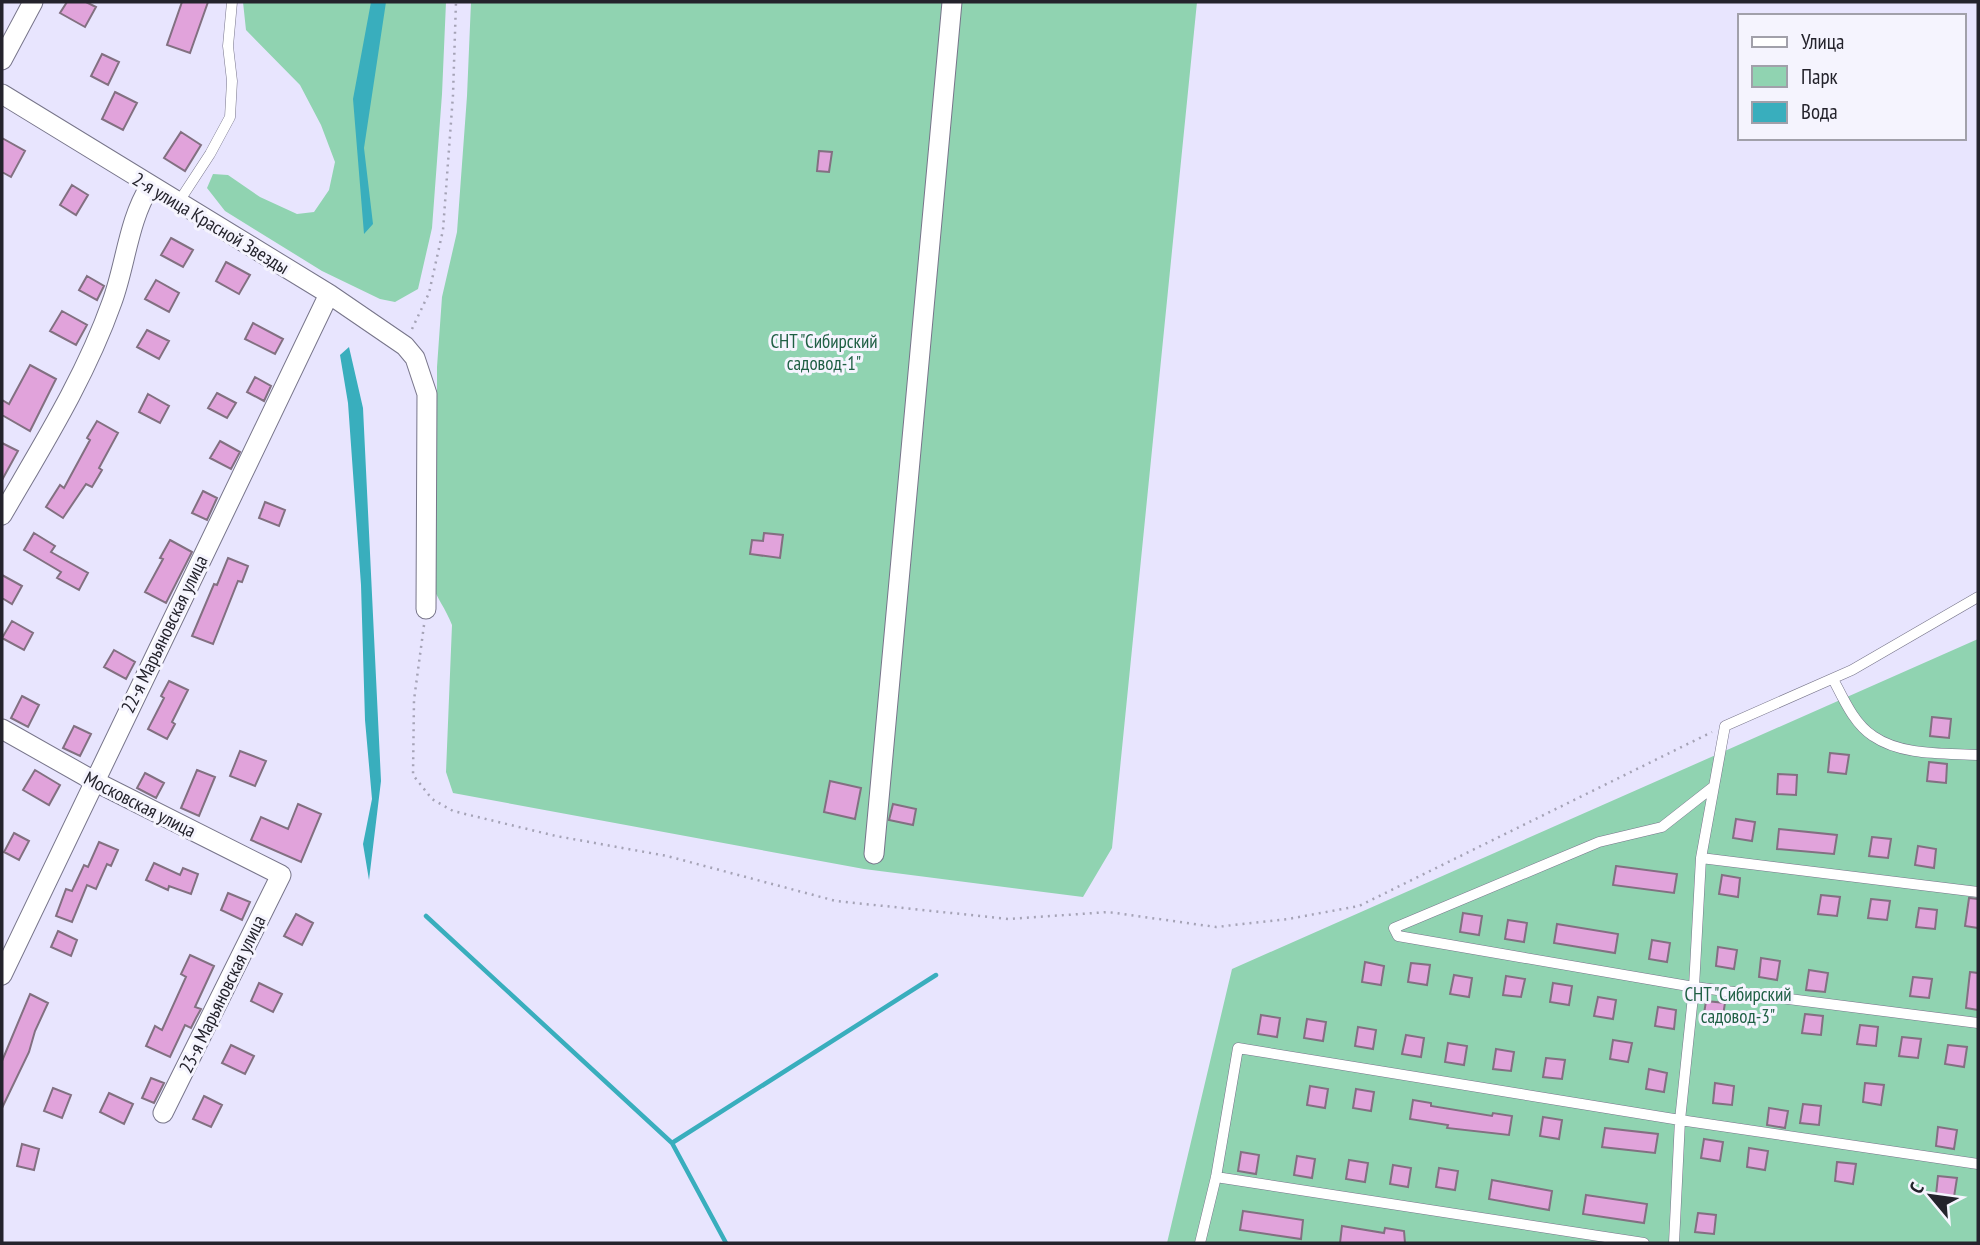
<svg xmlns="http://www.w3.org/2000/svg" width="1980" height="1245" viewBox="0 0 1980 1245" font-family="'PT Sans Narrow',sans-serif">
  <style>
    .green { fill: #90d3b1 }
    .water { fill: #39aebd }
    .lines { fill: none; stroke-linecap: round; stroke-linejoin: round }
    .stream { stroke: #39aebd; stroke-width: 4.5 }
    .building { fill: #e1a3db; stroke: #827081; stroke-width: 2 }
    .lane-casing { stroke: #77758a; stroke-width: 11 }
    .street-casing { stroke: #77758a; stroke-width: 21 }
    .path { stroke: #a5a3b6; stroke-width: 2.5; stroke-dasharray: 2 5; stroke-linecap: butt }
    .lane { stroke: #fff; stroke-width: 10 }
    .street { stroke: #fff; stroke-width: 19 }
    .labels { text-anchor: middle; stroke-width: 6; stroke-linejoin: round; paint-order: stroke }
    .street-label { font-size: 19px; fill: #24232c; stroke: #f5f4fe }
    .park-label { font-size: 19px; fill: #1f5f44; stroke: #f5f4fe }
  </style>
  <rect width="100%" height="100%" fill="#e8e5fe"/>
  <path class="green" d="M 243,2 L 446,2 L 442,94 L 432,228 L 418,289 L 395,302 L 380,299 L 322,271 L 225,211 L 207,188 L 213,174 L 228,175 L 260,197 L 297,214 L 314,212 L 329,190 L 335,162 L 321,125 L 300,85 L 246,30 Z
    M 471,2 L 1197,2 L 1112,848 L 1083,897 L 864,869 L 453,793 L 446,772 L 452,625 C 446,609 436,597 431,582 L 437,489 L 437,367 L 442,297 L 457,232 L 467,96 Z
    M 1978,639 L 1978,1243 L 1167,1243 L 1232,969 Z"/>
  <path class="water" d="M 371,2 L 386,2 L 364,148 L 373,224 L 364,234 L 353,99 Z
    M 349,347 L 363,408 L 381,781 L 369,880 L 363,844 L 372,799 L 365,720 L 361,585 L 348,403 L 340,355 Z"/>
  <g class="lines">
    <path class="stream" d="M 426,916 L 672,1143 L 726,1243
      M 672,1143 L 936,975"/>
  </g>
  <path class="building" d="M 67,2 L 86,2 L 96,7 L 85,27 L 60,13 Z
    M 182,2 L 208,2 L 190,53 L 167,45 Z
    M 102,54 L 119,62 L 108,85 L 91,76 Z
    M 115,92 L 137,103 L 123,130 L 102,119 Z
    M 181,132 L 201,145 L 185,171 L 164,158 Z
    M 2,138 L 25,151 L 11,177 L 2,172 Z
    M 819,151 L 832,152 L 829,172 L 817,171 Z
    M 72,185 L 88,195 L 76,215 L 60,205 Z
    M 171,238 L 193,250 L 183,267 L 161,255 Z
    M 226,262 L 250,275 L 239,294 L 216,281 Z
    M 87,276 L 104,286 L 97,300 L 79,290 Z
    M 156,280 L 179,293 L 169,312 L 145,299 Z
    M 62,311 L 87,325 L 76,345 L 50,331 Z
    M 253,323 L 283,339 L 275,354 L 245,339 Z
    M 147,330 L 169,341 L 159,359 L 137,347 Z
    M 30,365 L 56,379 L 30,431 L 2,415 L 2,400 L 9,404 Z
    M 255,377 L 271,386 L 264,401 L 247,392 Z
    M 217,393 L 236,403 L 227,418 L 208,408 Z
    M 148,394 L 169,406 L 160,423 L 139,412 Z
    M 97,421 L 118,433 L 99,468 L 102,470 L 92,487 L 86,484 L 63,518 L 46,507 L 60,485 L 64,488 L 90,440 L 87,438 Z
    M 220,441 L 240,452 L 231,469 L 210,458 Z
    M 2,443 L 18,451 L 2,480 Z
    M 203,491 L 217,498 L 207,520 L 192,513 Z
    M 265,502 L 285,510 L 279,526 L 259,518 Z
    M 34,533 L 55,546 L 51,552 L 88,573 L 79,590 L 57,578 L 61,572 L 24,550 Z
    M 764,533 L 783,535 L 780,558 L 750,554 L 752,540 L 763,541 Z
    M 170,540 L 192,552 L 166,603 L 145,592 L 163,559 L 160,558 Z
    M 228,558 L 248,566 L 242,582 L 238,581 L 213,644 L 192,636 L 214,584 L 217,585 Z
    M 2,575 L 22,586 L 12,604 L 2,598 Z
    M 12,621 L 33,633 L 24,650 L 2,638 Z
    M 114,650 L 135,662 L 126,679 L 104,667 Z
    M 169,681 L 188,690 L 172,722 L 175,724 L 167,739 L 148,729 L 164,698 L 161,696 Z
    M 22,696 L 39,705 L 28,727 L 11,718 Z
    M 1932,717 L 1951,719 L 1949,738 L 1930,736 Z
    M 74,726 L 91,734 L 80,756 L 63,748 Z
    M 240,751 L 266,761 L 255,786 L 230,776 Z
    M 1830,753 L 1849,755 L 1846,774 L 1828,772 Z
    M 1929,762 L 1947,764 L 1946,783 L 1927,781 Z
    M 35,770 L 60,785 L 49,805 L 23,790 Z
    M 197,770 L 215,777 L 199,816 L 181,808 Z
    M 145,773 L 164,783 L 156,798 L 137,788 Z
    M 1778,774 L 1797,775 L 1796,795 L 1777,794 Z
    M 830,781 L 861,788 L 855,819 L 824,812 Z
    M 298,804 L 321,814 L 301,862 L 251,840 L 261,817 L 288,829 Z
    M 893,804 L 916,809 L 913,825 L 889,820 Z
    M 1736,819 L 1755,822 L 1752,841 L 1733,838 Z
    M 1779,829 L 1837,835 L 1834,854 L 1777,849 Z
    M 14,833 L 29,841 L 19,860 L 4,852 Z
    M 1872,837 L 1891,839 L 1888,858 L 1869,856 Z
    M 99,842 L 118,850 L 111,866 L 107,864 L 96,889 L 87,885 L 72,922 L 56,916 L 66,889 L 72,891 L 84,865 L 88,867 Z
    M 1918,846 L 1936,849 L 1934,868 L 1915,865 Z
    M 154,863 L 180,875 L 183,868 L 198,874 L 191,894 L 169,886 L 168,890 L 146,880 Z
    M 1616,866 L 1677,874 L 1674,893 L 1613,885 Z
    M 1722,875 L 1740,878 L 1738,897 L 1719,894 Z
    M 228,893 L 250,902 L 242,920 L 221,910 Z
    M 1821,895 L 1840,897 L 1837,916 L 1818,914 Z
    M 1969,898 L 1978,899 L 1978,928 L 1965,926 Z
    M 1871,899 L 1890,901 L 1887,920 L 1868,918 Z
    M 1919,908 L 1937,910 L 1935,929 L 1916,927 Z
    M 1463,913 L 1482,916 L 1479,935 L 1460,932 Z
    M 296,914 L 313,923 L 302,945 L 284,936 Z
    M 1508,920 L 1527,923 L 1524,942 L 1505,939 Z
    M 1557,924 L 1618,934 L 1615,953 L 1554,943 Z
    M 58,931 L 77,940 L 71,956 L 51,947 Z
    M 1652,940 L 1670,943 L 1667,962 L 1649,959 Z
    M 1718,947 L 1737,950 L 1734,969 L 1716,966 Z
    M 190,955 L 214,966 L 195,1007 L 201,1009 L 196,1018 L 191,1028 L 185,1025 L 170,1057 L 146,1046 L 155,1026 L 162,1030 L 186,977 L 181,974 Z
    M 1761,958 L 1780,961 L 1777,980 L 1759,977 Z
    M 1365,962 L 1384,966 L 1381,985 L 1362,982 Z
    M 1411,963 L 1430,965 L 1427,985 L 1408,982 Z
    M 1809,970 L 1828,973 L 1825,992 L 1806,990 Z
    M 1970,972 L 1978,973 L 1978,1010 L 1966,1008 Z
    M 1454,975 L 1472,978 L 1469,997 L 1450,994 Z
    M 1506,976 L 1525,979 L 1521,997 L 1503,995 Z
    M 1913,977 L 1932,979 L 1929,998 L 1910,996 Z
    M 259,983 L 282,994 L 273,1012 L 251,1001 Z
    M 1553,983 L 1572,986 L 1569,1005 L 1550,1002 Z
    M 30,994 L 48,1003 L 35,1031 L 29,1052 L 2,1108 L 2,1061 Z
    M 1598,997 L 1616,1000 L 1613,1019 L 1594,1016 Z
    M 1706,1001 L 1725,1003 L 1722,1022 L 1703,1020 Z
    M 1658,1007 L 1676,1010 L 1674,1029 L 1655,1026 Z
    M 1805,1014 L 1823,1016 L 1821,1035 L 1802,1033 Z
    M 1261,1015 L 1280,1018 L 1277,1037 L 1258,1034 Z
    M 1307,1019 L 1326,1022 L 1323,1041 L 1304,1038 Z
    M 1860,1025 L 1878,1027 L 1876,1046 L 1857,1044 Z
    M 1358,1027 L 1376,1030 L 1373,1049 L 1355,1046 Z
    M 1406,1035 L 1424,1038 L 1421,1057 L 1402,1054 Z
    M 1902,1037 L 1921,1039 L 1918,1058 L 1899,1056 Z
    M 1613,1040 L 1632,1043 L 1628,1062 L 1610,1059 Z
    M 1448,1043 L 1467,1046 L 1464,1065 L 1445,1062 Z
    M 231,1045 L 254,1056 L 245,1074 L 222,1063 Z
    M 1948,1045 L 1967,1047 L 1964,1067 L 1945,1064 Z
    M 1496,1049 L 1514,1052 L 1511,1071 L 1493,1069 Z
    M 1546,1058 L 1565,1060 L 1562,1079 L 1543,1077 Z
    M 1649,1069 L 1667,1073 L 1664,1092 L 1646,1089 Z
    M 151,1078 L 164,1083 L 154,1103 L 142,1098 Z
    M 1715,1083 L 1734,1086 L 1732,1105 L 1713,1103 Z
    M 1865,1083 L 1884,1085 L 1881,1105 L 1863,1102 Z
    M 1310,1086 L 1328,1089 L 1325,1108 L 1307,1105 Z
    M 53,1088 L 71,1095 L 62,1118 L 44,1111 Z
    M 1356,1089 L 1374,1092 L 1371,1111 L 1353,1108 Z
    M 109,1093 L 133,1104 L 124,1124 L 100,1112 Z
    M 204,1096 L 222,1105 L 211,1127 L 193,1119 Z
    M 1413,1100 L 1431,1103 L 1431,1106 L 1492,1116 L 1493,1113 L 1512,1116 L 1509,1135 L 1447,1128 L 1448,1125 L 1410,1119 Z
    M 1803,1104 L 1821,1106 L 1819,1125 L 1800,1123 Z
    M 1769,1108 L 1788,1111 L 1785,1128 L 1767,1125 Z
    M 1543,1117 L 1562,1120 L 1559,1139 L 1540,1136 Z
    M 1938,1127 L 1957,1130 L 1954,1149 L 1936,1146 Z
    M 1605,1128 L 1658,1134 L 1655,1153 L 1602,1147 Z
    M 1704,1139 L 1723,1142 L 1720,1161 L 1701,1158 Z
    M 22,1144 L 39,1149 L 34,1170 L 17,1166 Z
    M 1749,1148 L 1768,1151 L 1765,1170 L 1747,1167 Z
    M 1241,1152 L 1259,1155 L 1256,1174 L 1238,1171 Z
    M 1297,1156 L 1315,1159 L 1312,1178 L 1294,1175 Z
    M 1349,1160 L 1368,1163 L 1365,1182 L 1346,1179 Z
    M 1837,1162 L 1856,1164 L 1853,1184 L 1835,1181 Z
    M 1393,1165 L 1411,1168 L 1408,1187 L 1390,1184 Z
    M 1439,1168 L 1458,1171 L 1455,1190 L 1436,1187 Z
    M 1938,1176 L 1957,1178 L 1954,1197 L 1936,1195 Z
    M 1492,1180 L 1552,1191 L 1549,1210 L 1489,1199 Z
    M 1586,1195 L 1647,1204 L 1644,1223 L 1583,1214 Z
    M 1243,1211 L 1303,1220 L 1301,1239 L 1240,1230 Z
    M 1698,1213 L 1716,1215 L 1714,1234 L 1695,1232 Z
    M 1342,1226 L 1384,1233 L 1385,1228 L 1404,1231 L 1405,1243 L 1340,1243 Z"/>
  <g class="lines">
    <defs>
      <path id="lane" d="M 178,203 L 210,154 L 230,117 L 232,81 L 228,46 L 232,2
        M 1833,679 C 1843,698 1854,724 1873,736 C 1902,756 1944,753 1978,755
        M 1713,787 L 1662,827 L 1599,842 L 1394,928 L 1398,936 L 1694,987 L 1978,1023
        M 1701,858 L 1978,892
        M 1216,1177 L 1644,1243
        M 1200,1243 L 1216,1177 L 1238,1048 L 1680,1120 L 1978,1164
        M 1674,1243 L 1680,1120 L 1694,987 L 1701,858 L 1725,726 L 1852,670 L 1978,597"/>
      <path id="street" d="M 2,60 L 33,2
        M 2,94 L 329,294 L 405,346 L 415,358 L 427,394 L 426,609
        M 2,515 C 42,446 85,378 112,302 C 126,264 128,221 150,186
        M 2,729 L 94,781 L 281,875 L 163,1113
        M 874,854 L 952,2
        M 2,975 L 329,294"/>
    </defs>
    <use href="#lane" class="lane-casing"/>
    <use href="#street" class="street-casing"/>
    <path class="path" d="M 412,329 L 429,293 L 443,230 L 453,95 L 456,2
      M 424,625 L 414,700 L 413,775 L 432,799 L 453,811 L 556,836 L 667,856 L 836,901 L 1009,919 L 1108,912 L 1216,927 L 1288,919 L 1359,906 L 1712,732"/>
    <use href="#lane" class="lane"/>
    <use href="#street" class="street"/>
  </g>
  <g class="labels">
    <g class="street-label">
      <text transform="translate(211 223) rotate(31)" y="7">2-я улица Красной Звезды</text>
      <text transform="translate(164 634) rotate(-64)" y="7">22-я Марьяновская улица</text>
      <text transform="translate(140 804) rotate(27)" y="7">Московская улица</text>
      <text transform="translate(222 994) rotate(-64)" y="7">23-я Марьяновская улица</text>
    </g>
    <g class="park-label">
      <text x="824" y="348">СНТ "Сибирский<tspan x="824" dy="22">садовод-1"</tspan></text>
      <text x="1738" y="1001">СНТ "Сибирский<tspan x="1738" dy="22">садовод-3"</tspan></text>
    </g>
  </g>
  <rect width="1980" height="1245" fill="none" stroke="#24232c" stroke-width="7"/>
  <rect x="1738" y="14" width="228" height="126" fill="#f5f4fe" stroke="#a1a0aa" stroke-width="2"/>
  <rect x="1752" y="37" width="35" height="10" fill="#ffffff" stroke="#a1a0aa" stroke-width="2"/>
  <text x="1801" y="49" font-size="21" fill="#24232c">Улица</text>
  <rect x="1752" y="66" width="35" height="21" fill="#90d3b1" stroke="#a1a0aa" stroke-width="2"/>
  <text x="1801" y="84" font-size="21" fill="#24232c">Парк</text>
  <rect x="1752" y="102" width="35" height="21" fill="#39aebd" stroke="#a1a0aa" stroke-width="2"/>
  <text x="1801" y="119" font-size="21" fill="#24232c">Вода</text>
  <g transform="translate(1931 1196) rotate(299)" stroke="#f5f4fe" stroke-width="5" paint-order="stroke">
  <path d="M0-5L12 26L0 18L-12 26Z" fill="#24232c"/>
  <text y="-10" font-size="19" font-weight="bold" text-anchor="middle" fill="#24232c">С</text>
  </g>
</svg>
